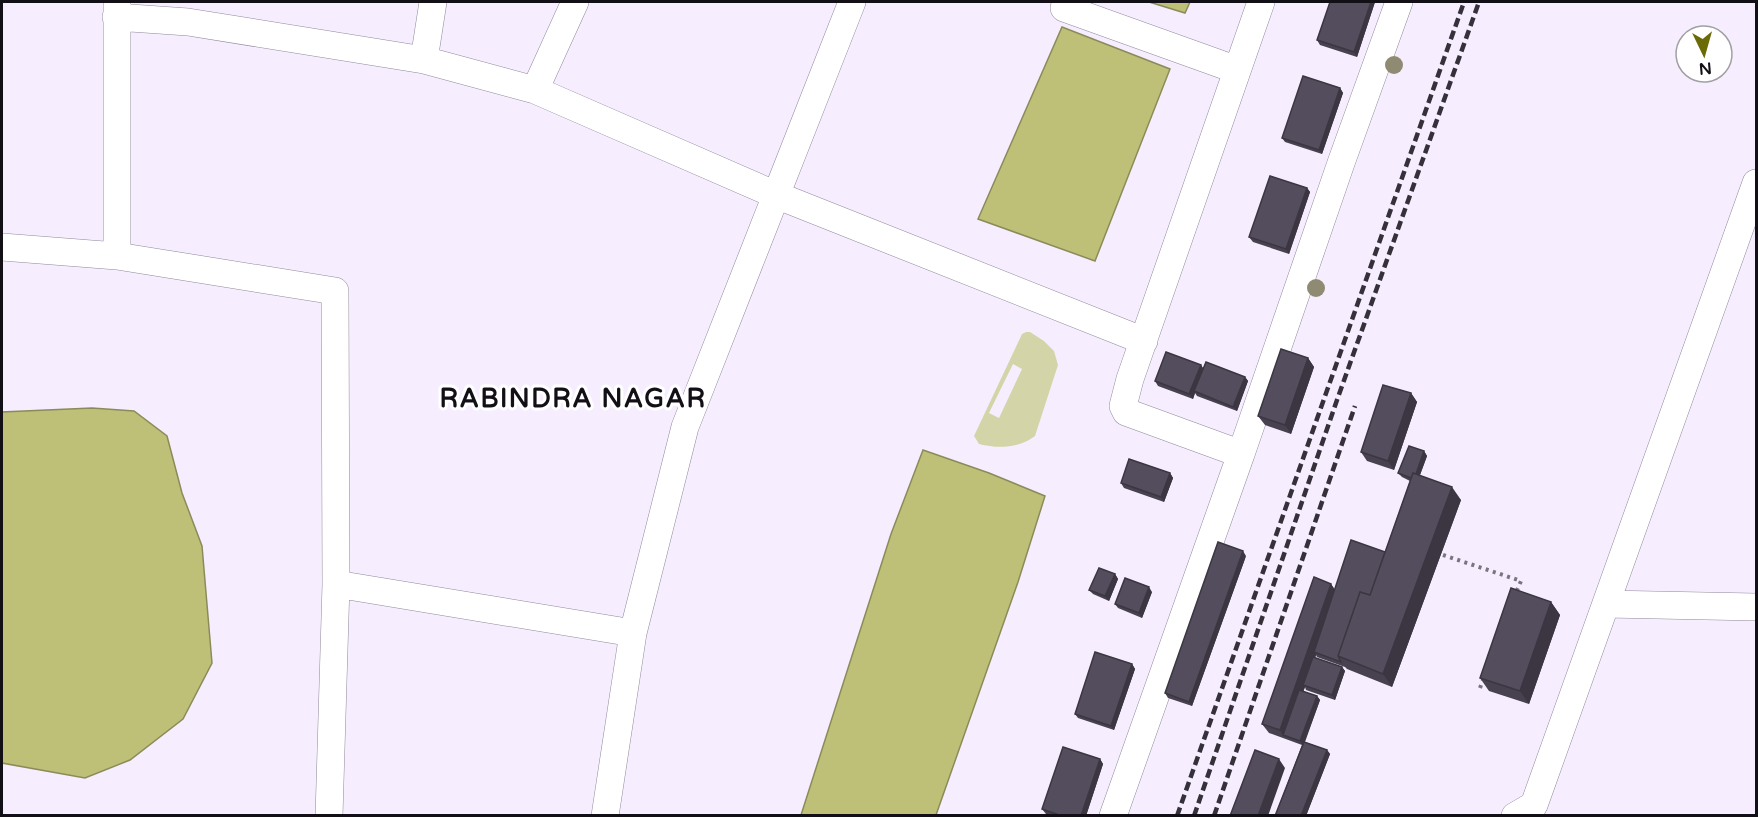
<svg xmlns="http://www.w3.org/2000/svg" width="1758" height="817" viewBox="0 0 1758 817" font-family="'Varela Round',sans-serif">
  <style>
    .green { fill: #d3d5a9; fill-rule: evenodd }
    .water { fill: #bec077; stroke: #8b8b5a; stroke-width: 1.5 }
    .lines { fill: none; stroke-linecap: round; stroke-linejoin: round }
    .minor-casing { stroke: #91899b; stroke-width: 28 }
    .path { stroke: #7a7480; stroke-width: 4; stroke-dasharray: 3 4.5; stroke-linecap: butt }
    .minor { stroke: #fff; stroke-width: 27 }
    .rail { stroke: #353039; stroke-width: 4.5; stroke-dasharray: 9 4.5; stroke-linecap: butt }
    .tree { fill: #8f8b73 }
    .wall { fill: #484250 }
    .shaded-wall { fill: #3b3641 }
    .building { fill: #544d5d; stroke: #3b3641; stroke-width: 1.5 }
    .labels { text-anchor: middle; stroke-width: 6; stroke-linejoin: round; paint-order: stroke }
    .district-label { font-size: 26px; font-weight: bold; letter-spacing: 1.5px; fill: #130f16; stroke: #fff }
  </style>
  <rect width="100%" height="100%" fill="#f6eeff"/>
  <path class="green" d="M 1026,332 L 1030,332 L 1044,341 L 1054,351 L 1058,365 L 1035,436 C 1020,448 998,449 979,444 L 974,436 L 1022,334 ZM 1013,364 L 1022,369 L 999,418 L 989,413 Z"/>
  <path class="water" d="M 1149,2 L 1190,2 L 1185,13 Z
    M 1062,27 L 1170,69 L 1095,261 L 978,219 Z
    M 92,408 L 134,411 L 167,436 L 182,493 L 202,546 L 212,663 L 183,719 L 130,760 L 85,778 L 2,763 L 2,412 Z
    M 923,450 L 989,473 L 1045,496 L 1018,582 L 936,815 L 801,815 L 891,534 Z"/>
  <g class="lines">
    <defs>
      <path id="minor" d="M 1261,2 L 1130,379 L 1123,406 L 1126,412 L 1241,454 L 1341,163 L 1399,2
        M 1064,8 L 1237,70
        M 116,17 L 188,22 L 424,60 L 535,90 L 776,195 L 1144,341
        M 424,60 L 433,2
        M 535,90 L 575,2
        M 2,247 L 117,256 L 335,291 L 336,584 L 329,816
        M 117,256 L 117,2
        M 336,584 L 633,633
        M 1606,604 L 1756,607
        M 605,816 L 633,633 L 685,427 L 852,2
        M 1113,816 L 1241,454
        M 1515,816 L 1534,805 L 1756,183"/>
    </defs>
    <use href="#minor" class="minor-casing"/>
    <path class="path" d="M 1443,555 L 1521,581 L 1515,595
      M 1480,688 L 1484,677"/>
    <use href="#minor" class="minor"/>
    <path class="rail" d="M 1177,816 L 1464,2
      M 1194,816 L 1337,400 L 1479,2
      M 1214,816 L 1355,406"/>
  </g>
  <g class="tree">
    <circle cx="1394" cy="65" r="9"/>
    <circle cx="1316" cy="288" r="9"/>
  </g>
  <path class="wall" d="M 1330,2 L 1375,2 L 1357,57 L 1320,45 L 1317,40 Z
    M 1340,88 L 1343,93 L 1322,154 L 1285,142 L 1282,138 Z
    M 1307,188 L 1310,192 L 1289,254 L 1253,242 L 1249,237 Z
    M 1308,358 L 1314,367 L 1291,434 L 1265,425 L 1258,416 Z
    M 1201,365 L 1203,368 L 1245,377 L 1248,381 L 1237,411 L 1197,396 L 1195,393 L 1193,399 L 1158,386 L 1155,381 Z
    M 1411,393 L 1417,402 L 1394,470 L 1367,461 L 1361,452 Z
    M 1424,451 L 1427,456 L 1420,475 L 1461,500 L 1392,687 L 1347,669 L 1345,667 L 1317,657 L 1316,655 L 1315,658 L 1342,667 L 1345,671 L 1335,700 L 1306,690 L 1305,687 L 1303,691 L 1317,696 L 1320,700 L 1305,742 L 1327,750 L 1330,754 L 1306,816 L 1275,816 L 1302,745 L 1269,733 L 1262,724 L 1331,584 L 1335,590 L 1385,552 L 1410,481 L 1402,477 L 1398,473 Z
    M 1170,473 L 1173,478 L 1164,502 L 1124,488 L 1121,483 Z
    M 1246,556 L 1192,706 L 1168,698 L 1165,693 Z
    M 1115,574 L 1118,579 L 1109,601 L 1093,594 L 1089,590 Z
    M 1152,592 L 1142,618 L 1118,608 L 1115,604 Z
    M 1551,602 L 1560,615 L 1529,704 L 1489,691 L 1480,678 Z
    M 1132,664 L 1135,669 L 1114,730 L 1078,718 L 1075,714 Z
    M 1100,759 L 1103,764 L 1086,816 L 1051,816 L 1046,814 L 1042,809 Z"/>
  <path class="shaded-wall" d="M 1371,2 L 1375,2 L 1357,57 L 1354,52 Z
    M 1340,88 L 1343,93 L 1322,154 L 1319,150 Z
    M 1307,188 L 1310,192 L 1289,254 L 1286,249 Z
    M 1308,358 L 1314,367 L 1291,434 L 1285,425 Z
    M 1201,365 L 1204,370 L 1194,391 L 1195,393 L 1193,399 L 1189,394 Z
    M 1245,377 L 1248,381 L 1237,411 L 1233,407 Z
    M 1411,393 L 1417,402 L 1394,470 L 1388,461 Z
    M 1424,451 L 1427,456 L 1417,483 L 1414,479 Z
    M 1170,473 L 1173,478 L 1164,502 L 1161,497 Z
    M 1452,487 L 1461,500 L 1392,687 L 1383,674 Z
    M 1243,551 L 1246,556 L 1192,706 L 1189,702 Z
    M 1115,574 L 1118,579 L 1109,601 L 1105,596 Z
    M 1331,584 L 1337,593 L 1314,652 L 1316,655 L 1305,686 L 1303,685 L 1305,687 L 1288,736 L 1283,735 L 1280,730 Z
    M 1149,587 L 1152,592 L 1142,618 L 1139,613 Z
    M 1551,602 L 1560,615 L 1529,704 L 1520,691 Z
    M 1132,664 L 1135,669 L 1114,730 L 1111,726 Z
    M 1342,667 L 1345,671 L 1335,700 L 1332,695 Z
    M 1317,696 L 1320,700 L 1303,746 L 1300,741 Z
    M 1327,750 L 1330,754 L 1306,816 L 1301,816 Z
    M 1100,759 L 1103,764 L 1086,816 L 1081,816 Z
    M 1279,759 L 1285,768 L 1268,816 L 1258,816 Z"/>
  <path class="building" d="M 1330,2 L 1371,2 L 1354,52 L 1317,40 Z
    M 1303,76 L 1340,88 L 1319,150 L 1282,138 Z
    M 1270,176 L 1307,188 L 1286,249 L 1249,237 Z
    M 1281,349 L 1308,358 L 1285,425 L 1258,416 Z
    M 1166,352 L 1201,365 L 1189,394 L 1155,381 Z
    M 1206,362 L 1245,377 L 1233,407 L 1194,391 Z
    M 1383,385 L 1411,393 L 1388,461 L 1361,452 Z
    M 1409,446 L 1424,451 L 1416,474 L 1413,473 L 1411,478 L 1398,473 Z
    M 1129,459 L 1170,473 L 1161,497 L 1121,483 Z
    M 1413,473 L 1452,487 L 1383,674 L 1338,656 L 1360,592 L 1370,595 Z
    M 1351,540 L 1385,552 L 1370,595 L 1360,592 L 1338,656 L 1341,662 L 1314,652 Z
    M 1218,542 L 1243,551 L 1189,702 L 1165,693 Z
    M 1099,568 L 1115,574 L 1105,596 L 1089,590 Z
    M 1314,577 L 1331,584 L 1280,730 L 1262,724 Z
    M 1125,578 L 1149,587 L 1139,613 L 1115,604 Z
    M 1511,588 L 1551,602 L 1520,691 L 1480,678 Z
    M 1095,652 L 1132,664 L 1111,726 L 1075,714 Z
    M 1313,657 L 1342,667 L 1332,695 L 1303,685 Z
    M 1299,690 L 1317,696 L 1300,741 L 1283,735 Z
    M 1304,742 L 1327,750 L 1301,816 L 1275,816 Z
    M 1063,747 L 1100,759 L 1081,816 L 1062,816 L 1042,809 Z
    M 1255,750 L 1279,759 L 1258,816 L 1230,816 Z"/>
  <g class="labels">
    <g class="district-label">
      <text x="573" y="407">RABINDRA NAGAR</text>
    </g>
  </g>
  <rect width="1758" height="817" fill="none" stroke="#130f16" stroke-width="6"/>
  <g transform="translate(1704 54) rotate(175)"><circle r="28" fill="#ffffff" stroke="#a19fa2" stroke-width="1.5"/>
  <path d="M0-4.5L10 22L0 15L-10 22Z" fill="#6a6a07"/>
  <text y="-9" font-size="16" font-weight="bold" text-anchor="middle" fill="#130f16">N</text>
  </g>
</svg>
